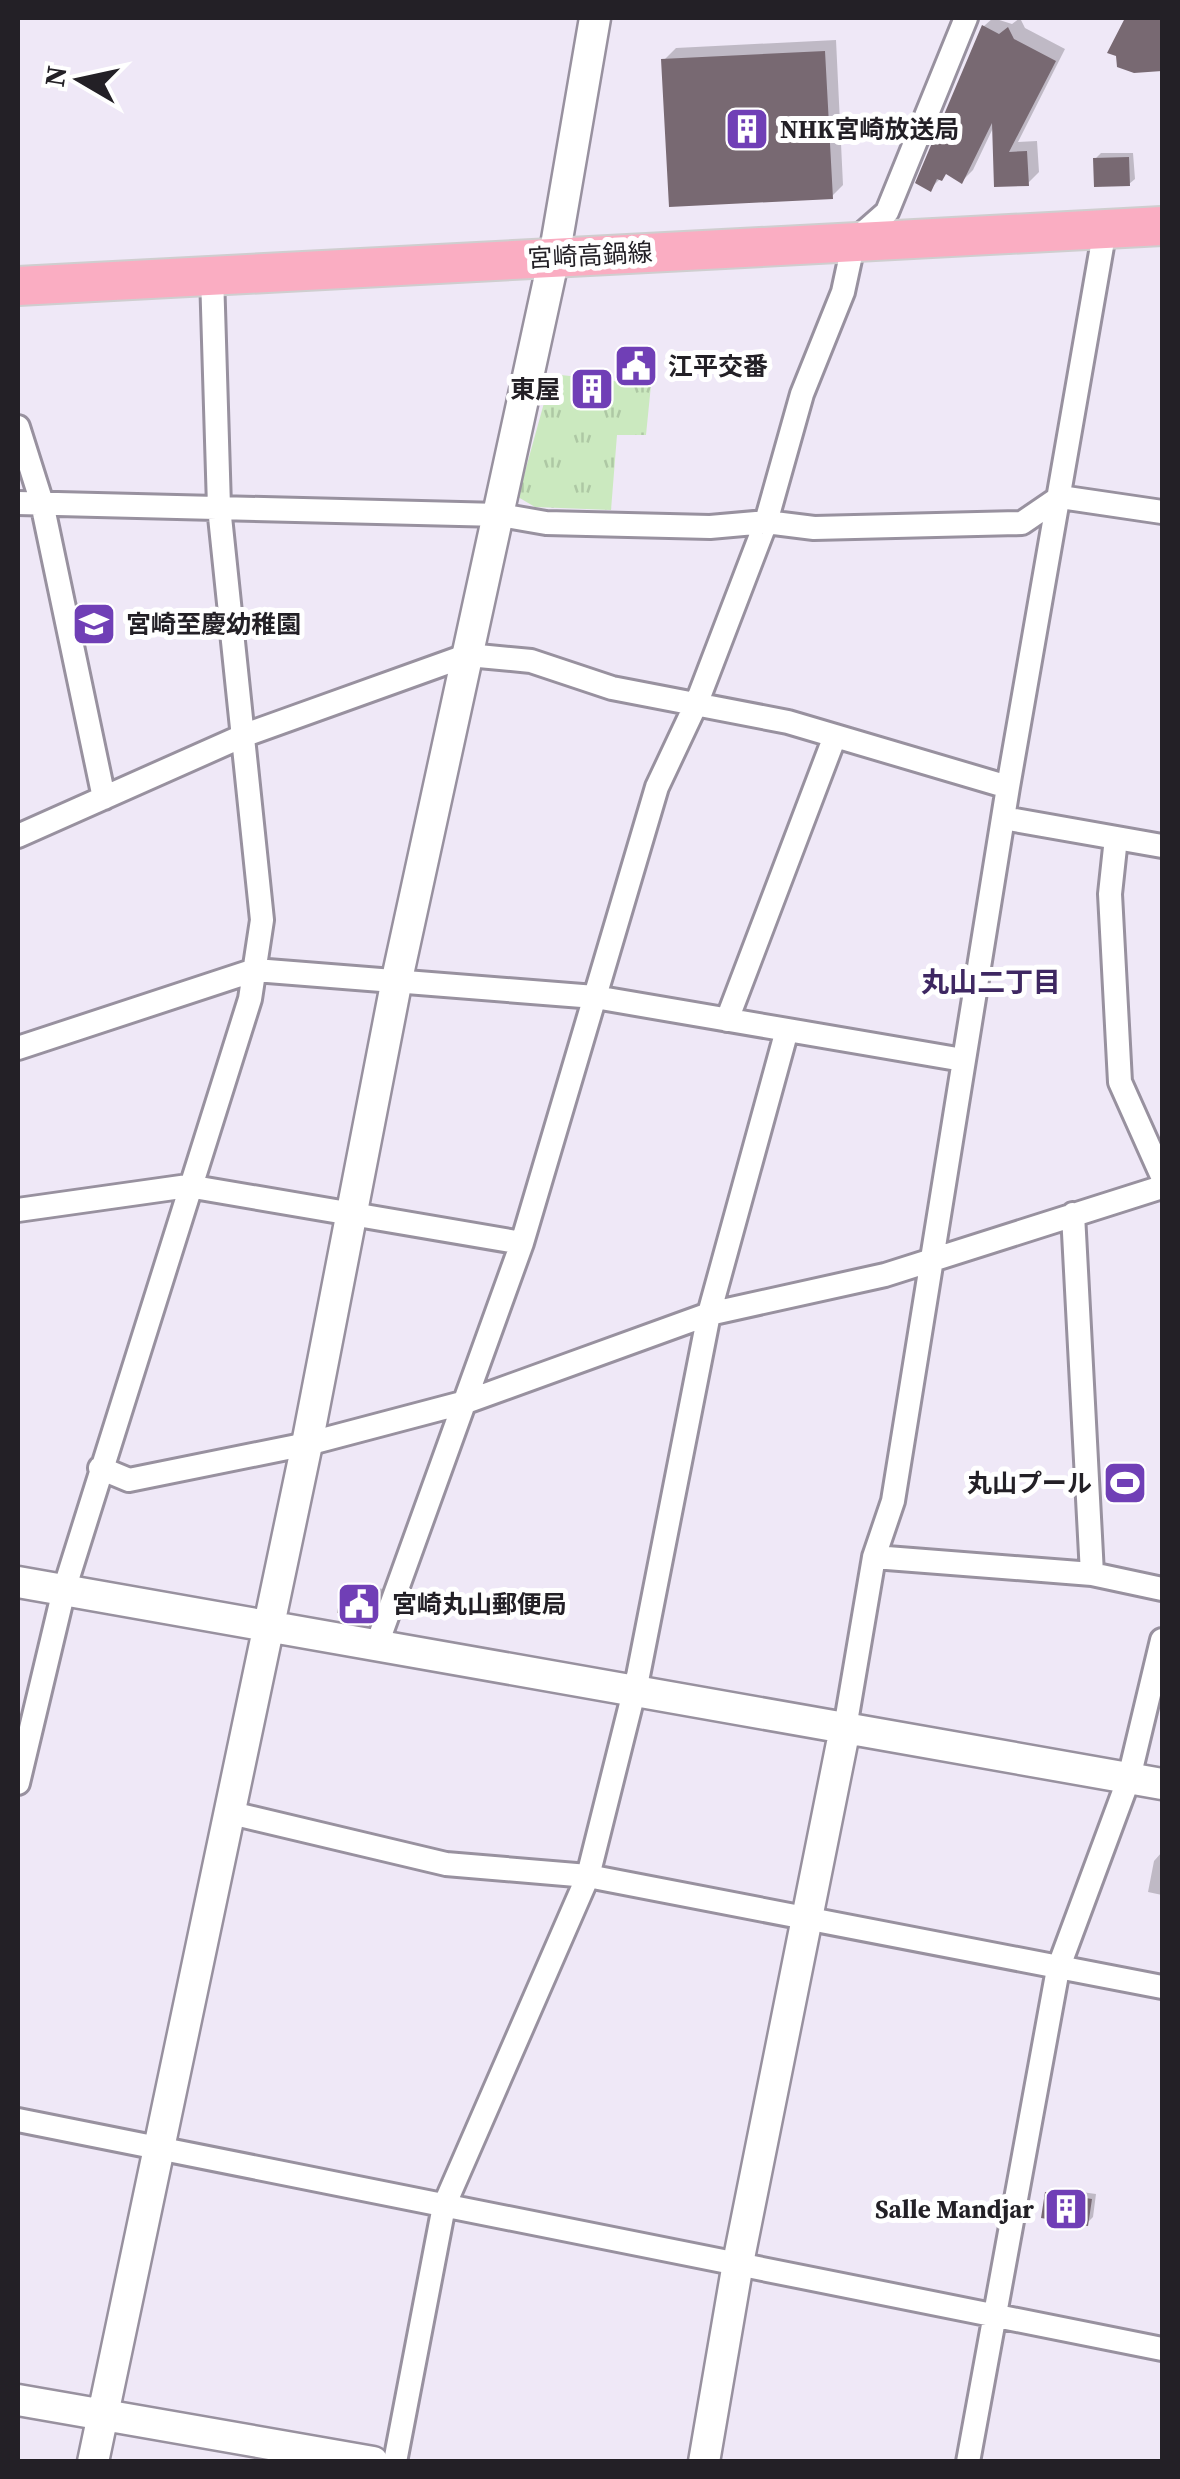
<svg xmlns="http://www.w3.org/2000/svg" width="1180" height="2479" viewBox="0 0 1180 2479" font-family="'Source Serif 4','Noto Sans JP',serif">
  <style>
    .grass { fill: url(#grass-tufts) }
    .shadow { fill: #0003 }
    .building { fill: #786972 }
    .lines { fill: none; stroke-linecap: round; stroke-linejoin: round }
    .minor-casing { stroke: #98919f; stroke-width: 28 }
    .tertiary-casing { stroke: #98919f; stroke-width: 35 }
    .primary-casing { stroke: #cfcecf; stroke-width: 42 }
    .minor { stroke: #fff; stroke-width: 22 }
    .tertiary { stroke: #fff; stroke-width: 30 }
    .primary { stroke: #faadc2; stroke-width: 38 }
    .labels { text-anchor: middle; stroke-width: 10; stroke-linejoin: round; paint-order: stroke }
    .poi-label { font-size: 25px; font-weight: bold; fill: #232026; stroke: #fff; text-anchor: start }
    .street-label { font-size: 25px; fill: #232026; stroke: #fff }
    .neighbourhood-label { font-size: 28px; font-weight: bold; fill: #3e2762; stroke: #fff }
  </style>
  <defs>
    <pattern id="grass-tufts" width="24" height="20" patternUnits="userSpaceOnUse" patternTransform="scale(2.5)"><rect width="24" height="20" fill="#cbe9bf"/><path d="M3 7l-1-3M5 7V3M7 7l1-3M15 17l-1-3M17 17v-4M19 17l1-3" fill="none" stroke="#aec8a4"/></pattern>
  </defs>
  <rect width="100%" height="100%" fill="#efe8f7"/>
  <path class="grass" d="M 552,374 L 651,385 L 646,435 L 617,435 L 611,510 L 535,507 L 518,497 Z"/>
  <path class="shadow" d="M 993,18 L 1012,24 L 1020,18 L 1025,28 L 1065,49 L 1018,142 L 1037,141 L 1039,172 L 1028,183 L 996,184 L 994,126 L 973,170 L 962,181 L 947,172 L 930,189 L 984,26 Z
    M 836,40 L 843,185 L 832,196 L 664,60 L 676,48 Z
    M 1101,153 L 1133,153 L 1135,179 L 1129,184 L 1095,159 Z
    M 627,348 L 657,354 L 657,371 L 652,377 L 621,353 Z
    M 349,1583 L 383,1589 L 369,1616 L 344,1588 Z
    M 1162,1852 L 1162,1895 L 1148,1892 L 1154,1861 Z
    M 1053,2188 L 1096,2194 L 1093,2217 L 1087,2223 L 1047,2193 Z"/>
  <path class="building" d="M 1125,18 L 1162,18 L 1162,71 L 1134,73 L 1117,67 L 1116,56 L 1107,53 Z
    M 982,25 L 999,34 L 1008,27 L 1014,39 L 1056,61 L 1009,152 L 1027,151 L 1029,186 L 994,187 L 992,123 L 962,184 L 946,174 L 942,181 L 937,179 L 931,192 L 915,183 Z
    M 825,51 L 833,199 L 669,207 L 661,59 Z
    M 1129,157 L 1130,186 L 1094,187 L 1093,158 Z
    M 619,352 L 652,359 L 653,379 L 618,374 Z
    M 342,1587 L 379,1594 L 370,1619 L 337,1613 Z
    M 1045,2192 L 1092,2199 L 1088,2226 L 1041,2218 Z"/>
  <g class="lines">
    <defs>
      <path id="minor" d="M 18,427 L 42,503 L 104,798
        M 18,503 L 500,515 L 546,523 L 710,527 L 766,522 L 814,528 L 1022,523 L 1060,497 L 1162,512
        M 1003,818 L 1162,846
        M 18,836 L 245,735 L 468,655 L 531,661 L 612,688 L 788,722 L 1008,787
        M 1116,838 L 1110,894 L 1120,1082 L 1162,1176
        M 727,1020 L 835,736
        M 18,1048 L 255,970 L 595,997 L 963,1060
        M 18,1210 L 188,1186 L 522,1243
        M 1073,1214 L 1092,1574
        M 100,1468 L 129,1480 L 307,1444 L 466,1402 L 709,1314 L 885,1275 L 1162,1187
        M 874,1557 L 1092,1574 L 1162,1589
        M 376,1647 L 522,1243 L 657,787 L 697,702 L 766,522 L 802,394 L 843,292 L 854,241 L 887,212 L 966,18
        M 845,1728 L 874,1557 L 893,1501 L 1008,787 L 1105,229
        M 18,1783 L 64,1590 L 250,999 L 262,920 L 219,507 L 212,275
        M 227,1812 L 446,1864 L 588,1876 L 1162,1987
        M 18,2120 L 1162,2349
        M 395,2462 L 444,2206 L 588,1876 L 638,1676 L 709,1314 L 787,1030
        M 968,2462 L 1058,1969 L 1129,1778 L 1162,1640"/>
      <path id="tertiary" d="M 18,1582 L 1162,1784
        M 18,2400 L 373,2462
        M 93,2462 L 307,1444 L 397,979 L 554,257 L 595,18
        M 704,2462 L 738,2263 L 845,1728"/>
      <path id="primary" d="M 18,286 L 1162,226"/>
    </defs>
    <use href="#minor" class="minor-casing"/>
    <use href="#tertiary" class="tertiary-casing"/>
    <use href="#primary" class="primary-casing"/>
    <use href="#minor" class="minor"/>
    <use href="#tertiary" class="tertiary"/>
    <use href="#primary" class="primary"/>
  </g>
  <defs>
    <symbol id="building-square" viewBox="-11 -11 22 22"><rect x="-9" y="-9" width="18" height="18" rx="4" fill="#703fb6" stroke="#fff"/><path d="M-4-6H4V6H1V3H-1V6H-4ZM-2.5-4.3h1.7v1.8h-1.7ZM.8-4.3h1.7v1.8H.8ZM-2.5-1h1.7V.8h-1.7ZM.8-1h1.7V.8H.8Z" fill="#fff"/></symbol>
    <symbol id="civic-square" viewBox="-11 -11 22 22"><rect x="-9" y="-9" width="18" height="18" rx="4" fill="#703fb6" stroke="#fff"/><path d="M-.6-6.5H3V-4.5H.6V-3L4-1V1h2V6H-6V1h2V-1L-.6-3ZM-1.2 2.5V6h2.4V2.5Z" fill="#fff"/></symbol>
    <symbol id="school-square" viewBox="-11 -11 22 22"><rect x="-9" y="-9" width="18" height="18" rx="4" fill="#703fb6" stroke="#fff"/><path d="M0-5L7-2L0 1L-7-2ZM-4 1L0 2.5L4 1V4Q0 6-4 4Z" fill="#fff"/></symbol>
    <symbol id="stadium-square" viewBox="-11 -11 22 22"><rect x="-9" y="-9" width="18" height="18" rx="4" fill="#703fb6" stroke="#fff"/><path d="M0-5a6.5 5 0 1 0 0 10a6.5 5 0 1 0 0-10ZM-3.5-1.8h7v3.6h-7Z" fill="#fff"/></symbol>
  </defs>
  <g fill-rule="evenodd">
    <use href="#building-square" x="722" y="104" width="50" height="50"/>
    <use href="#civic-square" x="611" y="341" width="50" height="50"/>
    <use href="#building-square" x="567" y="364" width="50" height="50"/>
    <use href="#school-square" x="69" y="599" width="50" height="50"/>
    <use href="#stadium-square" x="1100" y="1458" width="50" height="50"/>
    <use href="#civic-square" x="334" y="1579" width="50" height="50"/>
    <use href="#building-square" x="1041" y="2184" width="50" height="50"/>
  </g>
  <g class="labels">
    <g class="poi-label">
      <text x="780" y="138">NHK宮崎放送局</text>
      <text x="668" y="375">江平交番</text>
      <text x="560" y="398" text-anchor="end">東屋</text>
      <text x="126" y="633">宮崎至慶幼稚園</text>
      <text x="1092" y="1492" text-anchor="end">丸山プール</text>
      <text x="392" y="1613">宮崎丸山郵便局</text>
      <text x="1034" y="2218" text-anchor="end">Salle Mandjar</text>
    </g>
    <g class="street-label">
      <text transform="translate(590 255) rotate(-3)" y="9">宮崎高鍋線</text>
    </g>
    <g class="neighbourhood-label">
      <text x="991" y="992">丸山二丁目</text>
    </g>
  </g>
  <rect width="1180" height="2479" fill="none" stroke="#232026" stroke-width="40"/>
  <g transform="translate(80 80) rotate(279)" stroke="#ffffff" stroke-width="8" paint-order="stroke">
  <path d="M0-8L18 38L0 25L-18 38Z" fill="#232026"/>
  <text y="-15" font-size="28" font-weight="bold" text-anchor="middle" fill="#232026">N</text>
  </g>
</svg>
